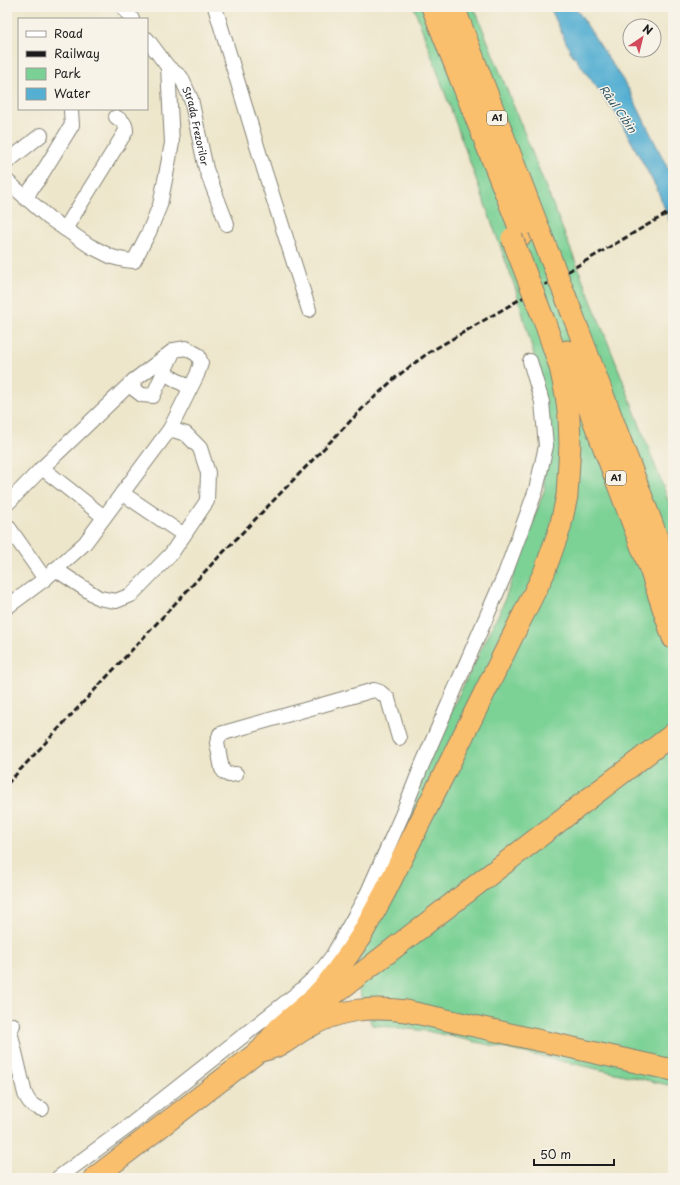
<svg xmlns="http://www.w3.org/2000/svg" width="680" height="1185" viewBox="0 0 680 1185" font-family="'Playpen Sans',sans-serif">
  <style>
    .green { fill: #7bd195; stroke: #4c7658 }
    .water { fill: #54afd2; stroke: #386677 }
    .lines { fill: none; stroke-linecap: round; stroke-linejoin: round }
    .minor-casing { stroke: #848174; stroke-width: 16 }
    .highway-casing { stroke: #848174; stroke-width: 23 }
    .minor { stroke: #fff; stroke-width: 14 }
    .highway { stroke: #f9bf6d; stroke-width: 21 }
    .rail { stroke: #1c1c1c; stroke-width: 3; stroke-dasharray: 6 3; stroke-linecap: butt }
    .highway-bridge-casing { stroke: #848174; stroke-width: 23; stroke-linecap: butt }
    .highway-bridge { stroke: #f9bf6d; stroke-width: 21 }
    .labels { text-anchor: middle; stroke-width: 3; stroke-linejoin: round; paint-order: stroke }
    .shield { fill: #f7f3e8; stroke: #5e5c59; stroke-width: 1 }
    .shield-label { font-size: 9px; font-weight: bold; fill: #1c1c1c }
    .street-label { font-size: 10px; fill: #1c1c1c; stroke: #f7f3e8 }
    .water-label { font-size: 11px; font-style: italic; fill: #325765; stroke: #f7f3e8 }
  </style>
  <rect width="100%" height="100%" fill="#f7f3e8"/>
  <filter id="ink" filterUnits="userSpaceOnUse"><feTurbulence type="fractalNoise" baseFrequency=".025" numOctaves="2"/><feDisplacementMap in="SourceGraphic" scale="8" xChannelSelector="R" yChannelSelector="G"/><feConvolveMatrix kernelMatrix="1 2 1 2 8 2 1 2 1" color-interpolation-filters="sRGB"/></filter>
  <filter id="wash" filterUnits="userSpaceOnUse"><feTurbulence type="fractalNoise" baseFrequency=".012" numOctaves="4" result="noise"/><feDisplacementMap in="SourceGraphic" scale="16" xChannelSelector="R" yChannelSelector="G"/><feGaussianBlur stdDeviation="0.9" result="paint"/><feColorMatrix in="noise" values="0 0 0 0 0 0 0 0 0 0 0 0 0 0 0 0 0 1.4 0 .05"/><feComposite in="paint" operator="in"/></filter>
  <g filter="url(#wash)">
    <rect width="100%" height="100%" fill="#ede6cb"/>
    <path class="green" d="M 414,7 L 474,7 L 620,373 L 673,513 L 673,1086 L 427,1031 L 372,1025 L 339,939 L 502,607 L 545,488 L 539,373 L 516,290 Z"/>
    <path class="water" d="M 550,7 L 575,7 L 628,88 L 673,179 L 673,230 L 657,189 L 617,115 L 570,51 Z"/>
  </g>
  <g filter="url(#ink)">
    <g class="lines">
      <defs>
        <g id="minor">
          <path d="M 123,7 L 132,19"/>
          <path d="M 215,7 L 264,169 L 309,310"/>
          <path id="s1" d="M 147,39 L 168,67 L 181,77 L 191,99 L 206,169 L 227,224"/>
          <path d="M 7,162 L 41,135"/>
          <path d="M 7,181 L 49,218 L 90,246 L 112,257 L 124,260 L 134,261 L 149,232 L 160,205 L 166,175 L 172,143 L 168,67"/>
          <path d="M 26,199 L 31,189 L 38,180 L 72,125 L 71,111"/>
          <path d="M 65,229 L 126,131 C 126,123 122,121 116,117"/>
          <path d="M 164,373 L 190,388"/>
          <path d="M 42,468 L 104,517"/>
          <path d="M 122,493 L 184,535"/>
          <path d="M 7,504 L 42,468 L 133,381"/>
          <path d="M 7,525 L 45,579 L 7,607"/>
          <path d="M 55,569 L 99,598 L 116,601 L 131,595 L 171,554 L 207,501 L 208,473 L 200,448 L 186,434 L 170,429"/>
          <path d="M 45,579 L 85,543 L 170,429 L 197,375 L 201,363 L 198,355 L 186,348 L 174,350 L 133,381 L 134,389 L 142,395 L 153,396 L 174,350"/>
          <path d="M 236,774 L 229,775 L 225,773 L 222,769 L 217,743 L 220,734 L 374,690 L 380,692 L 388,699 L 399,738"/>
          <path d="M 13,1025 L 10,1031 L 25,1094 C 30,1104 32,1106 42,1109"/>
          <path d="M 58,1178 L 130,1125 L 300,991 L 320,972 L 333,955 L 367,894 L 402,815 L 422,765 L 505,574 L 536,490 L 546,446 L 542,402 L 530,361"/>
        </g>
        <path id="highway" d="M 432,7 L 522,235
          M 454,7 L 539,229
          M 572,313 L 653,526 L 673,584
          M 567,351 L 650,569 L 673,638
          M 320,1005 L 673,734
          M 260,1051 L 279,1028 L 313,999 L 326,985 L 349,954 L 361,936 L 385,892 L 449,764 L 544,573 L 560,528 L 567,496 L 570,445 L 569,418 L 566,395 L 560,367 L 545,323
          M 261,1051 C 269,1049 277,1047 284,1043 C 292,1038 299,1032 307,1028 C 339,1009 370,1006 406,1011 L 673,1070
          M 94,1178 L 271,1042"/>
      </defs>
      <use href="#minor" class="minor-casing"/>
      <use href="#highway" class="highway-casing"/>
      <use href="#minor" class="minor"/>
      <use href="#highway" class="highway"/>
      <path class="rail" d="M 7,784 L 211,565 L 362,409 L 395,378 L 428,353 L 673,210"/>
      <defs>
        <path id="highway-bridge" d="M 539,229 L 572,313
          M 512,238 L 545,323"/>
      </defs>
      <use href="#highway-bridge" class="highway-bridge-casing"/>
      <use href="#highway-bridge" class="highway-bridge"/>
    </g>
  </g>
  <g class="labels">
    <g class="shield">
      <rect x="487" y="111" width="20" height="14" rx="3"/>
      <rect x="606" y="471" width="20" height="14" rx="3"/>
    </g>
    <g class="shield-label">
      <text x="497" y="121">A1</text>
      <text x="616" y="481">A1</text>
    </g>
    <g class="street-label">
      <text dy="4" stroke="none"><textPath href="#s1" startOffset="103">Strada Frezorilor</textPath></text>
    </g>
    <g class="water-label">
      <text transform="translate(618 109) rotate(55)" y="4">Râul Cibin</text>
    </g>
  </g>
  <rect width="680" height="1185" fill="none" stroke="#f7f3e8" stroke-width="24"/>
  <rect x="18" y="18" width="130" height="92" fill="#f7f3e8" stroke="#9f9d96"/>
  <rect x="26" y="31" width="20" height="6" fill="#ffffff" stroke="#9f9d96"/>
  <text x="54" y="38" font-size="12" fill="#1c1c1c">Road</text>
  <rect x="26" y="51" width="20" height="6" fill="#1c1c1c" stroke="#9f9d96"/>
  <text x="54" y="58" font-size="12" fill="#1c1c1c">Railway</text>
  <rect x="26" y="68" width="20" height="12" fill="#7bd195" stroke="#9f9d96"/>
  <text x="54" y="78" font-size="12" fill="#1c1c1c">Park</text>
  <rect x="26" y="88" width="20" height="12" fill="#54afd2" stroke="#9f9d96"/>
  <text x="54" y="98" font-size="12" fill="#1c1c1c">Water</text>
  <g transform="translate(642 38) rotate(35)"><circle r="19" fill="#f7f3e8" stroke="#9f9d96"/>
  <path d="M0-3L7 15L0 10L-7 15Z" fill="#d1495b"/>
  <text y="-6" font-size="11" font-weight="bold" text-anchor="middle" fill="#1c1c1c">N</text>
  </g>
  <path d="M534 1159v6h80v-6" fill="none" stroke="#1c1c1c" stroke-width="2"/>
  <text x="540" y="1159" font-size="12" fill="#1c1c1c" stroke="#f7f3e8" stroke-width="3" paint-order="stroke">50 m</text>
</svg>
